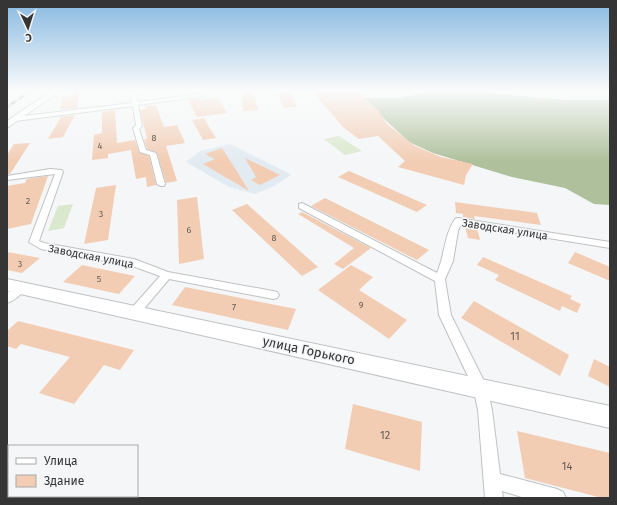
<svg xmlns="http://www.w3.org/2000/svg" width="617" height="505" viewBox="0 0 617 505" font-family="'Fira Sans',sans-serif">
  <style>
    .built { fill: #e3ebf2 }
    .green { fill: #dae8cd }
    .forest { fill: #aec09c }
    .building { fill: #f2cdb4 }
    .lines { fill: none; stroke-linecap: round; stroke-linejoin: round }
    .street-casing { stroke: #bfc1c3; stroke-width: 2 }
    .secondary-casing { stroke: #bfc1c3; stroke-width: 2 }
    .primary-casing { stroke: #bfc1c3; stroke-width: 2 }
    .street { fill: #fff; fill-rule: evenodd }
    .secondary { fill: #fff; fill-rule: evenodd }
    .primary { fill: #fff; fill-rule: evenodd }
    .rail-casing { stroke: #838485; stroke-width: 2.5 }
    .rail { stroke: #f4f6f7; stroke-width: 1.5; stroke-dasharray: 5; stroke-linecap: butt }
    .labels { text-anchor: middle; stroke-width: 3.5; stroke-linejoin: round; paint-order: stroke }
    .number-label { font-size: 9px; fill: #645b56 }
    .street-label { font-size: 11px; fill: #353536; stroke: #f4f6f7 }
    .near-number-label { font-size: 11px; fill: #645b56 }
    .near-street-label { font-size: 13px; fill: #353536; stroke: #f4f6f7 }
  </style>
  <rect width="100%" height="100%" fill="#f4f6f7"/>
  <path class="built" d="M 230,144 L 290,174 L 291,175 L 274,186 L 255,194 L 229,187 L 186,162 L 200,151 Z"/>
  <path class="green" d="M 339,136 L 362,151 L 345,155 L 324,139 Z
    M 73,204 L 64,228 L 48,231 L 58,206 Z"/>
  <path class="forest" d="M 432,91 L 467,91 L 566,100 L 610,100 L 610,205 L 594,204 L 565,188 L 512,177 L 433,153 L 409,142 L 362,98 L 400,98 Z"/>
  <path class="building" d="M 76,91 L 80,91 L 77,108 L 60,109 L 63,97 L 73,96 Z
    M 242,91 L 253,91 L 258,110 L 243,111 Z
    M 277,91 L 290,91 L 297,107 L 284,108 Z
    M 312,91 L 357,91 L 377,109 L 387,124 L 415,146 L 441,157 L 473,164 L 466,175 L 464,185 L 398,167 L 405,161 L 378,136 L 359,139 L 344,128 Z
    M 199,98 L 200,100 L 218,98 L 227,113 L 197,117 L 188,100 Z
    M 156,105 L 164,127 L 177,125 L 185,143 L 166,146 L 177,181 L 166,183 L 157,153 L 147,149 L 144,139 L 147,139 L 140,110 L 146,109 L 145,106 Z
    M 115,110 L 117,143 L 135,140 L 139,152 L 149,156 L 156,185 L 147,187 L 146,177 L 136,179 L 131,150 L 108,154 L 108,158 L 92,160 L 94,135 L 102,133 L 102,112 Z
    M 75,115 L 63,137 L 48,139 L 61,117 Z
    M 204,118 L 209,127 L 216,138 L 203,140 L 192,120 Z
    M 30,143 L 10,174 L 7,174 L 7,155 L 14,144 Z
    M 222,148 L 238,173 L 249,191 L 203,164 L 215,159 L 205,154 Z
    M 245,158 L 268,169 L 280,175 L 260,185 L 251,180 L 256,177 Z
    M 349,171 L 427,205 L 417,212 L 338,177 Z
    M 48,176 L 31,224 L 7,229 L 7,186 L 25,183 L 27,179 Z
    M 116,185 L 108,240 L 84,244 L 96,188 Z
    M 197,197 L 204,259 L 179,264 L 177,200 Z
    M 325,198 L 429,250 L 417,260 L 311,206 Z
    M 455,202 L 537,213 L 541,225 L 474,216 L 475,219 L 463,217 L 463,214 L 456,213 Z
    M 247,204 L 318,267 L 302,276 L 232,210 Z
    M 302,212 L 371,248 L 343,269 L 334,264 L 354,248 L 298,214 Z
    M 465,226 L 477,228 L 480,240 L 468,238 Z
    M 7,252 L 40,258 L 22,273 L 7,270 Z
    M 575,252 L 610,267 L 610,281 L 568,263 Z
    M 483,257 L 572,296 L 570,299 L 581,304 L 577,313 L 562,306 L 560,311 L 495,280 L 499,275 L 477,265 Z
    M 82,265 L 135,276 L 119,294 L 63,282 Z
    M 351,265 L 373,277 L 359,290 L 407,320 L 389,339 L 318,290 Z
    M 185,287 L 296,309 L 288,330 L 172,305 Z
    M 474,301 L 569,355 L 560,376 L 461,318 Z
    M 18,321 L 134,350 L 120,370 L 104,365 L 74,404 L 39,393 L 70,357 L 21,344 L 16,349 L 7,346 L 7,331 Z
    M 594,359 L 610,367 L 610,387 L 588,376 Z
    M 353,404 L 422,422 L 420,471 L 345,449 Z
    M 517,431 L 610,453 L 610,498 L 602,498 L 525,478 Z"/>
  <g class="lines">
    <defs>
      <path id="street" d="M 131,91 L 135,91 L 138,102 L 201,94 L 204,96 L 138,105 L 142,126 L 139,129 L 146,150 L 156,153 L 165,184 L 164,186 L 161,186 L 157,184 L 150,155 L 140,152 L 133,128 L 136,125 L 133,106 L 15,121 L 12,119 L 15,117 L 132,103 Z
        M 50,169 L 62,170 L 63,172 L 39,241 L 44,243 L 134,259 L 168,272 L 273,291 L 277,292 L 279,295 L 277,298 L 273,299 L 169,279 L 138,316 L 134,318 L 130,316 L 128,313 L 130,310 L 160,276 L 132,266 L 41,249 L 29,242 L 55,174 L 7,180 L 7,176 Z
        M 302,203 L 437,273 C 445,255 444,235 455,219 L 458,218 L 610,242 L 610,248 L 461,224 L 458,231 L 453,261 L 445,279 L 447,292 L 451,315 L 487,387 L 492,410 L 500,474 L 557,489 L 563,492 L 566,498 L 525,498 L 502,491 L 503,498 L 485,498 L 478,410 L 473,387 L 439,315 L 435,281 L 299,208 L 299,204 Z
        M 20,284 L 24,285 L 26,288 C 22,294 14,301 7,303 L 7,293 Z"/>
      <path id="secondary" d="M 7,279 L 610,406 L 610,428 L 7,291 Z"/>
      <path id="primary" d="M 51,91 L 60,91 L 7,128 L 7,121 Z"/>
    </defs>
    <use href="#street" class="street-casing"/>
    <use href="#secondary" class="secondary-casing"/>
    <use href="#primary" class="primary-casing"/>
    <use href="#street" class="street"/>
    <use href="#secondary" class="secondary"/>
    <use href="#primary" class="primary"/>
    <defs>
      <path id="rail" d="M 7,107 L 30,91"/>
    </defs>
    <use href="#rail" class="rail-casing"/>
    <use href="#rail" class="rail"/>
  </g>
  <linearGradient id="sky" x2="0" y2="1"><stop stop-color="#87b9e1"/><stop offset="0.56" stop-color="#fafbfb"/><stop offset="1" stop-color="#fafbfb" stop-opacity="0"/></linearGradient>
  <rect width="617" height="162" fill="url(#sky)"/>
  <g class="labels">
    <g class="number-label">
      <text x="154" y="141">8</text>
      <text x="100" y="149">4</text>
      <text x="28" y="204">2</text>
      <text x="101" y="217">3</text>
      <text x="189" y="233">6</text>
      <text x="274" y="241">8</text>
      <text x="20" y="267">3</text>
      <text x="99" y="282">5</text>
      <text x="361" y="308">9</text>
      <text x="234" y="310">7</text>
    </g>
    <g class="street-label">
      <text transform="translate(505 229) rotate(9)" y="4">Заводская улица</text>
      <text transform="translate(91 256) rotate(11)" y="4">Заводская улица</text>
    </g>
    <g class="near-number-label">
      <text x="515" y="340">11</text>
      <text x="385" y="439">12</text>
      <text x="567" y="470">14</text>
    </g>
    <g class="near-street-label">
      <text transform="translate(309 350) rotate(12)" y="5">улица Горького</text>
    </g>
  </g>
  <rect width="617" height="505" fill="none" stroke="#353536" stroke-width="16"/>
  <rect x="8" y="445" width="130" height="52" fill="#f4f6f7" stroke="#a8a9aa"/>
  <rect x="16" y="458" width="20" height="6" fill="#ffffff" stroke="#a8a9aa"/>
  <text x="44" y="465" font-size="12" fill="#353536">Улица</text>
  <rect x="16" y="475" width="20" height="12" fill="#f2cdb4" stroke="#a8a9aa"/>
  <text x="44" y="485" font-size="12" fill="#353536">Здание</text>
  <g transform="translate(28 28) rotate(176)" stroke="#f4f6f7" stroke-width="3" paint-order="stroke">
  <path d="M0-3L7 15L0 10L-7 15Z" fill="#353536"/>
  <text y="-6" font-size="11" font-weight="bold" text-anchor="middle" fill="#353536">С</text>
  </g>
</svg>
